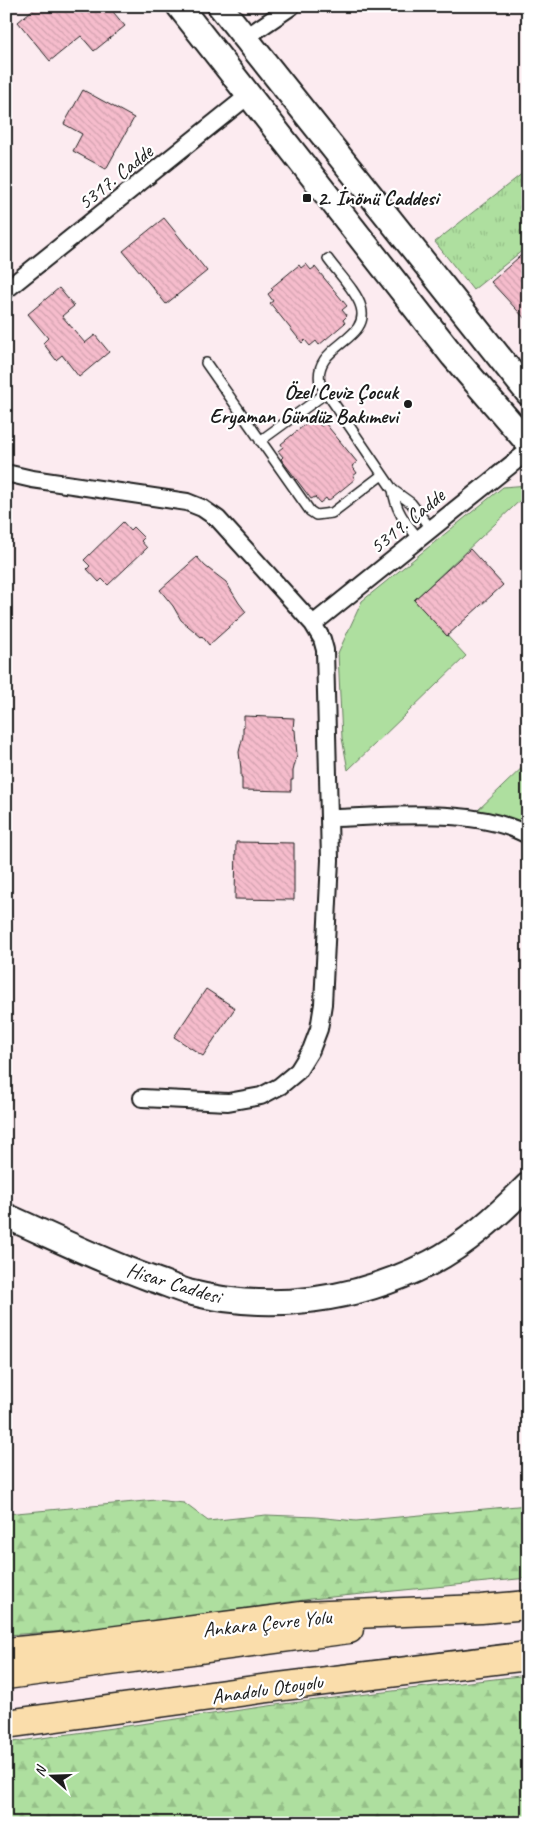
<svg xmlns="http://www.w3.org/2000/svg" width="534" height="1829" viewBox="0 0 534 1829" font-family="Caveat,sans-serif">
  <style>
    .grass { fill: #aedf9f; stroke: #657e5e }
    .forest { fill: url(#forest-firs); stroke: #657e5e }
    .park { fill: url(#park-tufts); stroke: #657e5e }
    .building { fill: url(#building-back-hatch); stroke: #1c1c1c }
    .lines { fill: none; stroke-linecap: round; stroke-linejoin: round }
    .lane-casing { stroke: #1c1c1c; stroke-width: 12 }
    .street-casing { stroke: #1c1c1c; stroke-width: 20 }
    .secondary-casing { stroke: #1c1c1c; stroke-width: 28 }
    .highway-casing { stroke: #1c1c1c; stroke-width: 31 }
    .lane { stroke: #fff; stroke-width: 9 }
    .street { stroke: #fff; stroke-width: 16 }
    .secondary { stroke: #fff; stroke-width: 24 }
    .highway { stroke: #faddab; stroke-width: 28 }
    .poi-dot { fill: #1c1c1c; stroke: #fff; stroke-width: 2 }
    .labels { text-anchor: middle; stroke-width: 4.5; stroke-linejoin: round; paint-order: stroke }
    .street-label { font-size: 21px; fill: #1c1c1c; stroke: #fff }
    .poi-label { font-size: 21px; font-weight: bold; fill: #1c1c1c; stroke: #fff; text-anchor: start }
  </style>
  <defs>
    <pattern id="forest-firs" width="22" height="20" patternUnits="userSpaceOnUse" patternTransform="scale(1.25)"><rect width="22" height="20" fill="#aedf9f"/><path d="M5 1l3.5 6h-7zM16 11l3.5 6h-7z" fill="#95bf88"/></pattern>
    <pattern id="park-tufts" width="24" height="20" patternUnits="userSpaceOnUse" patternTransform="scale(1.25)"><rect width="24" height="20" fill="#aedf9f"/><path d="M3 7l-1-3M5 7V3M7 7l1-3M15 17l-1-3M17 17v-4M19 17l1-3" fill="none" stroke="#95bf88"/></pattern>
    <pattern id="building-back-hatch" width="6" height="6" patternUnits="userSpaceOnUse" patternTransform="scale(1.25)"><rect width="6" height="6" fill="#f6bccc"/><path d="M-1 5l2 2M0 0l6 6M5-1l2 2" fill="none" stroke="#d2a1af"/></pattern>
  </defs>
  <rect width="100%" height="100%" fill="#fcebf0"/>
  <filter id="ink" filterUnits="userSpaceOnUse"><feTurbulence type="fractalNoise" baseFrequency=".02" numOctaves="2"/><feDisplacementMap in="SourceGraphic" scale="10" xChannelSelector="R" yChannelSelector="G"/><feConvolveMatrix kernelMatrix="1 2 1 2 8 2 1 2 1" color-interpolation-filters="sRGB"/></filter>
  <g filter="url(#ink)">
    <path class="grass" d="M 528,485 L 528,493 L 414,600 L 466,656 L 348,770 L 342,738 L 338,653 L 362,601 L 503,487 Z
      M 528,762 L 528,831 L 476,812 Z"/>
    <path class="forest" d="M 156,1500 L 184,1503 L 208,1521 L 266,1515 L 316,1517 L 356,1521 L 528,1505 L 528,1578 L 311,1599 L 99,1629 L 6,1635 L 6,1514 Z
      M 528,1675 L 528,1823 L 6,1823 L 6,1743 L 283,1704 Z"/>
    <path class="park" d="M 528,169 L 528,246 L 473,290 L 435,242 Z"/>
    <path class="building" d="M 37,6 L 108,6 L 125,26 L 94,51 L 81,36 L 50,61 L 18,22 Z
      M 83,90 L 134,118 L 106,169 L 73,151 L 82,134 L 64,124 Z
      M 164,218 L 207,271 L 166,304 L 123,251 Z
      M 528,249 L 528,322 L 491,282 Z
      M 306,264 L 311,270 L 315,267 L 347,306 L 342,310 L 347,316 L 343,320 L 345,323 L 319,345 L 316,341 L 310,346 L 305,340 L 302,343 L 270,303 L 273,301 L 268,294 L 273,290 L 271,288 L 299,265 L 301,268 Z
      M 59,288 L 74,306 L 62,316 L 85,343 L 95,335 L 109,352 L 79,377 L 62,355 L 56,360 L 43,343 L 48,338 L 28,314 Z
      M 316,420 L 321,426 L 325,423 L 357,462 L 352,466 L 357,473 L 353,476 L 355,479 L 328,501 L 326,498 L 320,503 L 315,497 L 311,499 L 281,459 L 283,457 L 278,451 L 283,447 L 281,444 L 309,421 L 311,424 Z
      M 123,522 L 130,530 L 133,527 L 144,538 L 141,541 L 147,548 L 108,585 L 102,579 L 99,582 L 87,569 L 90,566 L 84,560 Z
      M 470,549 L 503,585 L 447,636 L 414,600 Z
      M 197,557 L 205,566 L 226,582 L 239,603 L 246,612 L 209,645 L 202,636 L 201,637 L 181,620 L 173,606 L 160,590 Z
      M 244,716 L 294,718 L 293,729 L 295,730 L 297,755 L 293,771 L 293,780 L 291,780 L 291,791 L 242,790 L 242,777 L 241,777 L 241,769 L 239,752 L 243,736 L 243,727 L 244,727 Z
      M 236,842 L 294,843 L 294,900 L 235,899 Z
      M 206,989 L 235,1008 L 203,1056 L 174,1037 Z"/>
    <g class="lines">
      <defs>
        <path id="lane" d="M 328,259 C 338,273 357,292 361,307 C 371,341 312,345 320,383 L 393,490
          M 206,363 L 310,511 L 316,515 L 332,513 L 382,475
          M 260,441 L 326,393
          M 419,539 C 405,522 396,512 393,490 L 411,503 L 431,529"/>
        <path id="street" d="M 245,38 L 292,6
          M 6,290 L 249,95
          M 6,473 L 32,479 L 187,502 L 202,508 L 218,519 L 313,624 L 322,639 L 325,650 L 330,860 L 323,1004 L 319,1029 L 311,1050 L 298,1071 L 280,1086 L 261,1096 L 228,1102 L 142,1098
          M 313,624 L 528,451
          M 329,818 C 391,817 472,806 528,835"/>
        <path id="secondary" d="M 179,6 L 453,356 L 528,443
          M 220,6 L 528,393
          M 6,1216 C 53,1237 100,1260 149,1278 C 162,1282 175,1288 188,1292 C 270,1313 356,1301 430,1263 C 467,1244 499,1214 528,1185"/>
        <path id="highway" d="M 6,1652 L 71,1646 L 302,1616 L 481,1609 L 528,1605
          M 6,1675 L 349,1629
          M 6,1724 L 261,1689 L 528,1656"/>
      </defs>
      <use href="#lane" class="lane-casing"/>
      <use href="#street" class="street-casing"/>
      <use href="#secondary" class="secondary-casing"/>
      <use href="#highway" class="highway-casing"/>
      <use href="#lane" class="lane"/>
      <use href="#street" class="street"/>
      <use href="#secondary" class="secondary"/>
      <use href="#highway" class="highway"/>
    </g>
  </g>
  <g class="poi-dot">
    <rect x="302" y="193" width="10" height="10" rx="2.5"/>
    <circle cx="408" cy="404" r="5"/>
  </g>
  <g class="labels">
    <g class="street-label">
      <text transform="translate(115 177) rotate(-39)" y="7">5317. Cadde</text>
      <text transform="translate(407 521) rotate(-39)" y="7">5319. Cadde</text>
      <text transform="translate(174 1283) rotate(17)" y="7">Hisar Caddesi</text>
      <text transform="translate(267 1623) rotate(-6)" y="7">Ankara Çevre Yolu</text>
      <text transform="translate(267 1689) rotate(-8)" y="7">Anadolu Otoyolu</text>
    </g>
    <g class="poi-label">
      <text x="317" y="205">2. İnönü Caddesi</text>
      <text x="398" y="399" text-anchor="end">Özel Ceviz Çocuk<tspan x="398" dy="24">Eryaman Gündüz Bakımevi</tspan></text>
    </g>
  </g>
  <rect width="534" height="1829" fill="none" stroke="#fff" stroke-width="25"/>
  <rect x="12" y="12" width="509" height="1804" fill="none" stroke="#1c1c1c" stroke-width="2" filter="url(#ink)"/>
  <g transform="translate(52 1776) rotate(290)" stroke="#ffffff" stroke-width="4" paint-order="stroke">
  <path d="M0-4L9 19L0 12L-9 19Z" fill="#1c1c1c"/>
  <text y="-8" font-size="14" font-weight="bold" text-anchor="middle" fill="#1c1c1c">N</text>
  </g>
</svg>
